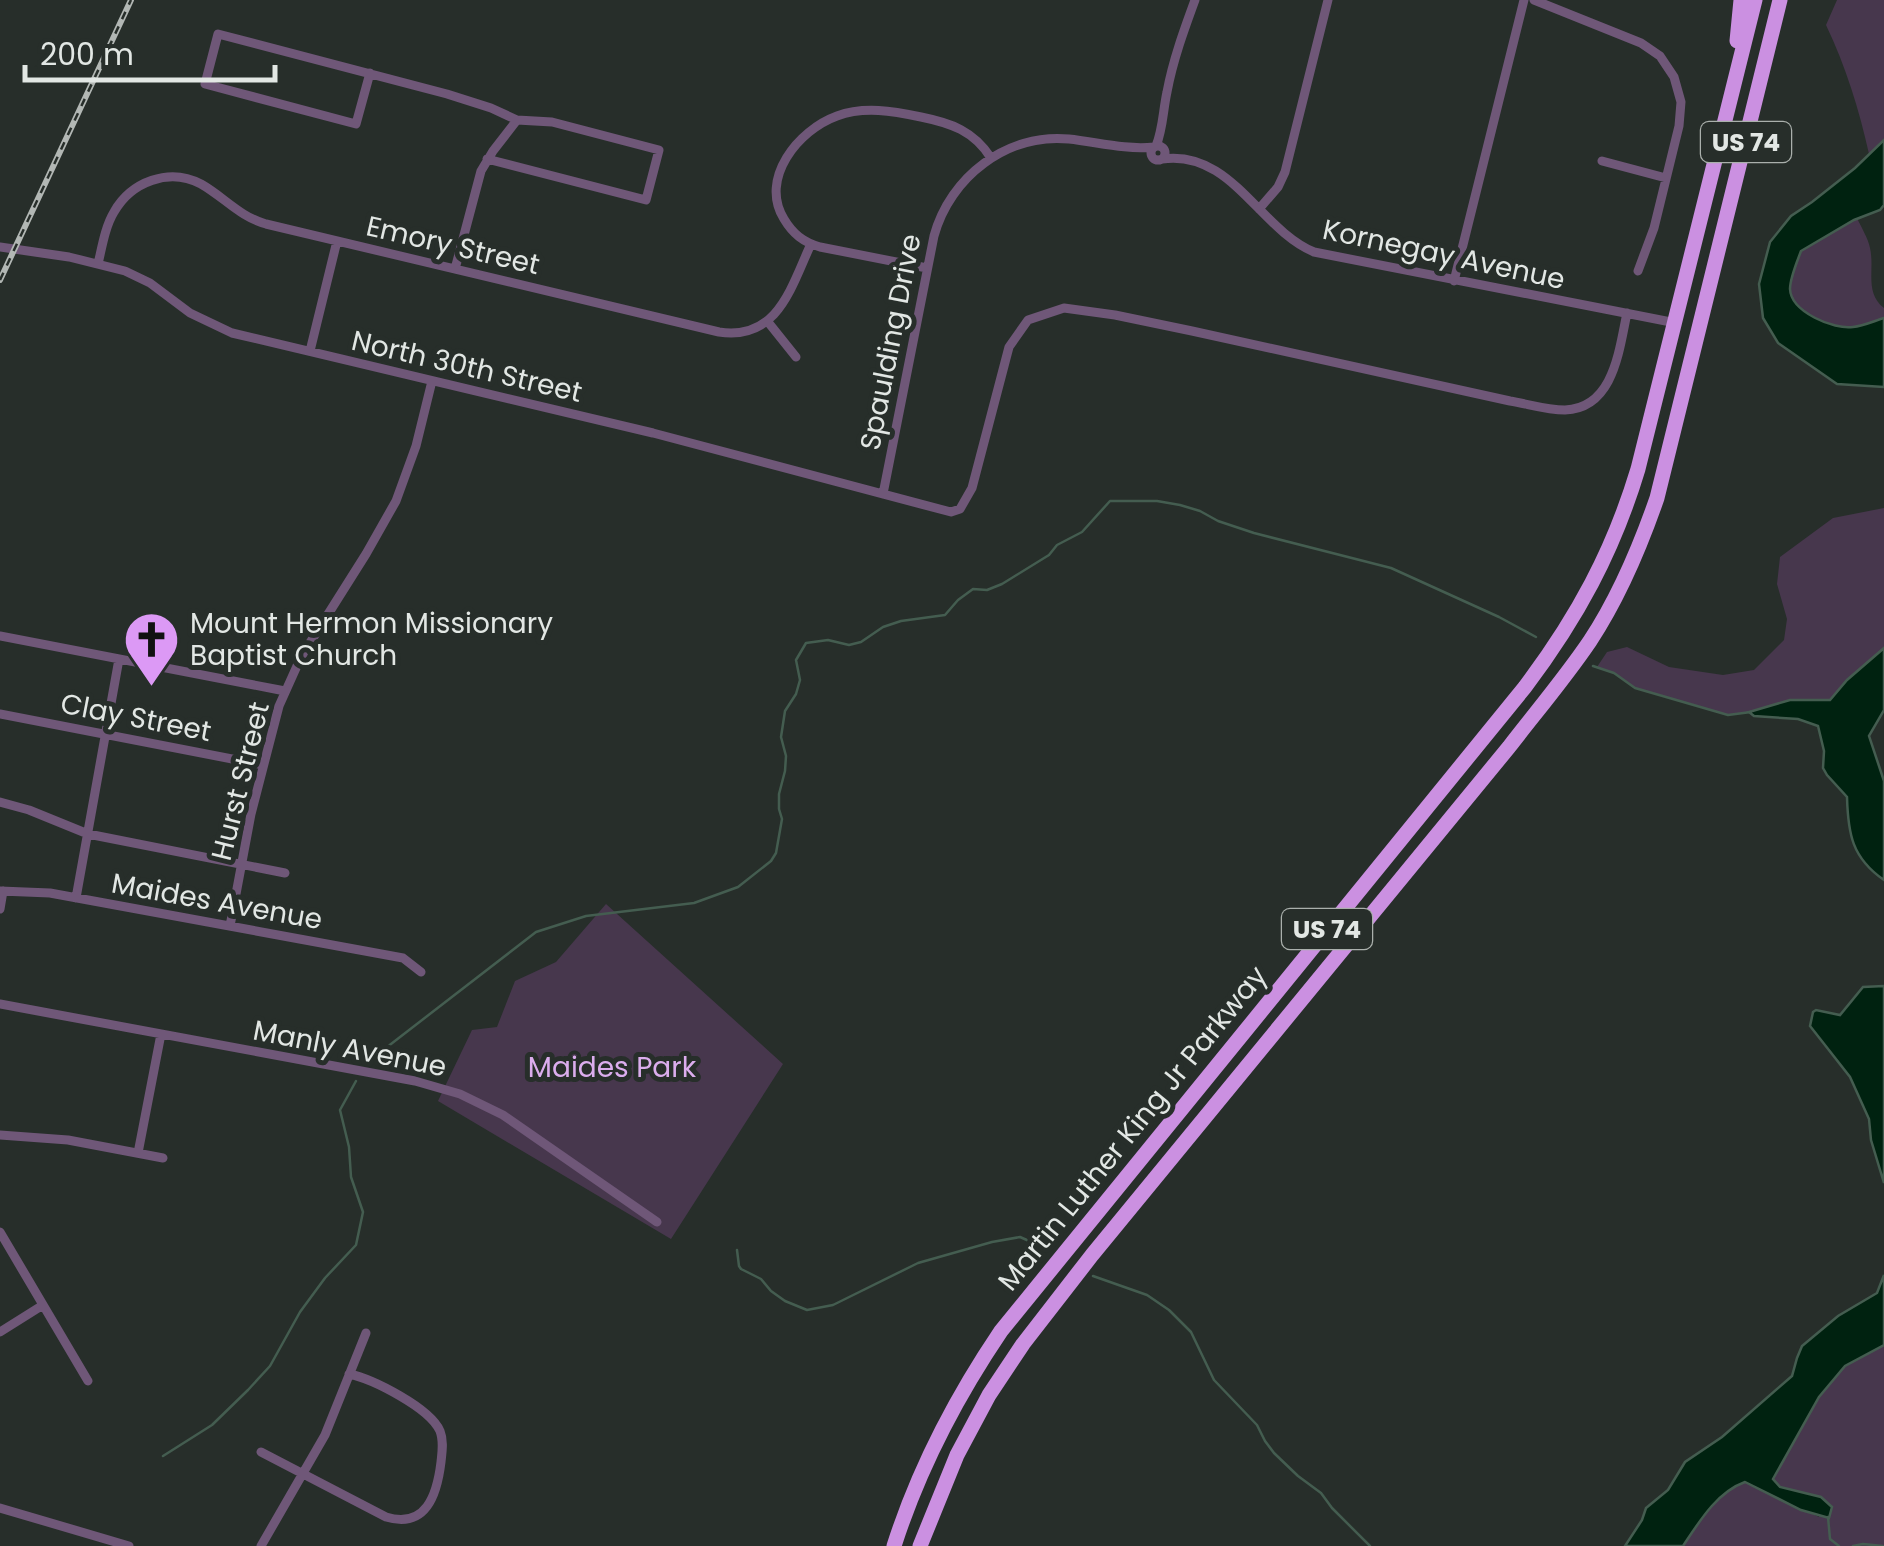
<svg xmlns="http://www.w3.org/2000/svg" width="1884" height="1546" viewBox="0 0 1884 1546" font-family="Poppins,sans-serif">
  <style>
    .green { fill: #47374d }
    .water { fill: #002210; stroke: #445d50; stroke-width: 2.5 }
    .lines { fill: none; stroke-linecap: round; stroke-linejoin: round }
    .stream { stroke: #445d50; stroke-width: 2.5 }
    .minor { stroke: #6f5778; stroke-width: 9 }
    .motorway { stroke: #cb90e1; stroke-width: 15 }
    .rail-casing { stroke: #b2b7b4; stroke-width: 6 }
    .rail { stroke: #272e2a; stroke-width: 2.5; stroke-dasharray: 8; stroke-linecap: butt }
    .labels { text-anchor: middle; stroke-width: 10; stroke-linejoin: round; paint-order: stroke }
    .shield { fill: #272e2a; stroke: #aab0ac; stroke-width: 2.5 }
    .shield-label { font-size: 25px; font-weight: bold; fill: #e2e7e4 }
    .street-label { font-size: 28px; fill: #e2e7e4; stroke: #272e2a }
    .poi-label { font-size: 28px; fill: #e2e7e4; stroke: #272e2a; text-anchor: start }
    .park-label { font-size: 28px; fill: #dbaded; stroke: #272e2a }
  </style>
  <rect width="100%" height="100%" fill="#272e2a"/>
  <path class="green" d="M 1837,0 L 1884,0 L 1884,140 L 1869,154 C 1859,109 1846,67 1826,25 Z
    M 1857,218 C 1861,227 1868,238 1870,248 C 1875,270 1864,292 1884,308 L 1884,318 C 1874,321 1863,326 1853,327 C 1834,330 1791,312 1790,290 C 1790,278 1797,263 1801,251 Z
    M 1884,508 L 1884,648 L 1847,680 L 1830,701 L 1790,700 L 1749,712 L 1728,715 L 1635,688 L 1614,673 L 1597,667 L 1607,652 L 1627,647 L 1669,667 L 1723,675 L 1754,670 L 1784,640 L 1787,619 L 1777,584 L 1780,557 L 1833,518 Z
    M 606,904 L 783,1064 L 671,1239 L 438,1101 L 472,1030 L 497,1027 L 515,981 L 556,962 Z
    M 1884,1345 L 1884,1546 L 1683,1546 C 1699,1522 1717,1492 1745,1482 L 1819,1517 L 1821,1498 L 1780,1487 L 1773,1479 L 1819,1397 L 1845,1366 Z"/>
  <path class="water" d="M 1884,140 L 1884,205 L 1880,210 L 1854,220 L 1801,251 C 1797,262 1790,278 1790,289 C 1791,312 1834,330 1853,327 C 1863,326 1874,321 1884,318 L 1884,387 L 1837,384 L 1778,343 L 1763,318 L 1759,284 L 1770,242 L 1791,216 L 1812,202 L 1855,168 Z
    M 1884,648 L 1884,710 L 1869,736 L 1884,781 L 1884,880 C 1852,858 1848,834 1847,797 L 1827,775 L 1823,768 L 1824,751 L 1818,726 L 1798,719 L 1754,716 L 1749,712 L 1790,700 L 1830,700 L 1847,680 Z
    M 1884,986 L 1884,1183 L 1871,1140 L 1869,1119 L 1850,1077 L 1810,1026 L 1813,1012 L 1816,1010 L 1840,1015 L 1863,987 Z
    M 1884,1275 L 1884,1345 L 1845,1366 L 1819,1397 L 1773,1479 L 1780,1487 L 1821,1497 L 1832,1507 L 1829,1518 L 1801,1510 L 1745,1482 C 1717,1492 1699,1522 1683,1546 L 1625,1546 L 1642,1520 L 1646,1508 L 1668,1490 L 1685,1462 L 1722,1437 L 1792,1376 L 1797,1358 L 1802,1346 L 1838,1316 L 1877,1293 Z"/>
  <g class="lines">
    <path class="stream" d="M 1593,666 L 1614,673 L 1635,688 L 1728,715 L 1751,712
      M 369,1061 L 536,932 L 586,916 L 694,903 L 738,887 L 771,861 L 776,853 L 782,819 L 779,809 L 779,794 L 785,771 L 786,756 L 781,737 L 785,711 L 796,694 L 800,680 L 796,660 L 806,643 L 828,640 L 849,645 L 861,642 L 883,627 L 901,621 L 945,615 L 958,600 L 973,589 L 987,590 L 1002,584 L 1049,555 L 1057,545 L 1082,532 L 1110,501 L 1157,501 L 1180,505 L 1200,511 L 1218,521 L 1254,533 L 1391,568 L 1499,617 L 1536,637
      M 737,1250 L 739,1266 L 741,1269 L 761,1279 L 771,1291 L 785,1301 L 807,1310 L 833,1305 L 918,1263 L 992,1242 L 1020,1237 L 1045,1248
      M 1093,1276 L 1147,1295 L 1169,1310 L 1191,1332 L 1214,1380 L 1257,1425 L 1265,1441 L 1274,1453 L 1298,1476 L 1321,1493 L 1332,1508 L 1370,1546
      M 163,1456 L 212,1425 L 248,1390 L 270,1366 L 300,1312 L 325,1278 L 356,1245 L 363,1212 L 351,1177 L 349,1147 L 340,1110 L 356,1081
      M 1828,1517 L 1830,1539 L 1839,1546
      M 1853,1546 L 1863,1544 L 1883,1546"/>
    <path class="minor" d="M 1534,0 L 1641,43 L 1660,56 L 1674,77 L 1681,102 L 1679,126 L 1654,228 L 1638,271
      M 370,73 L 356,124 L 205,84 L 218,34 L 447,94 L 491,108 L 517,120 L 552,122 L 659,150 L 646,200 L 487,159
      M 1156,146 C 1163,129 1163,110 1167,92 C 1173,60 1184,30 1195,0
      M1151 153a7 7 0 1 1 14 0a7 7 0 1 1-14 0Z
      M 1162,159 C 1231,149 1259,229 1314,252 L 1676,323
      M 1602,161 L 1666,178
      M 1259,209 L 1278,187 L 1285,172 L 1328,0
      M 0,247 L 69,257 L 125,271 L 150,283 L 190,313 L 232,333 L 653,433 L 951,512 L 960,509 L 972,488 L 1009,347 L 1028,320 L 1064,308 L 1115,315 L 1192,331 L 1510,401 C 1528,404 1547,410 1565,410 C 1614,408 1619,350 1627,313
      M 98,264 C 102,247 105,227 114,212 C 131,182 169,167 201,184 C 224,197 240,217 266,224 L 719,332 C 778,341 791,287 811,244
      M 927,268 L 820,247 C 803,242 793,234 784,219 C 759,179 798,130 837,116 C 864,106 893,111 921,117 C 951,123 974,131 991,158
      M 455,269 L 481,171 L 493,151 L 517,120
      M 1454,281 L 1524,0
      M 768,322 L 796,357
      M 310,351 L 337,241
      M 883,494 L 934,236 C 950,177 1007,133 1069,139 C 1097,142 1125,150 1154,147
      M 0,636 L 285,691
      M 0,714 L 263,765
      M 0,802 L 29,810 L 88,834 L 285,873
      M 0,891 L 50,893 L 403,958 L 421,972
      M 76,898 L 119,659
      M 0,909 L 3,891
      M 230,926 L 251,814 L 279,706 L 301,657 L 366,554 L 396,501 L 416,446 L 432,381
      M 0,1004 L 415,1081 L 460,1094 L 503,1115 L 657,1222
      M 0,1135 L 68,1140 L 163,1158
      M 138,1153 L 161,1034
      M 0,1232 L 88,1381
      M 0,1332 L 43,1305
      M 261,1452 L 386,1517 C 426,1529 437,1495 441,1462 C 442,1452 444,1441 440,1431 C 430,1408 373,1379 349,1374
      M 0,1508 L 129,1546
      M 261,1546 L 325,1435 L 366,1333"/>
    <path class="motorway" d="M 1737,41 L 1741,0
      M 894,1546 C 919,1468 955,1399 1001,1331 L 1525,687 C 1577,618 1613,552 1638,469 L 1755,0
      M 920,1546 L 957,1455 L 989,1395 L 1023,1344 L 1092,1255 L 1509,747 C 1536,712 1565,678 1590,641 C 1619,597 1640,547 1657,498 L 1780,0"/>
    <defs>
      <path id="rail" d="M 0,280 L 131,0"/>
    </defs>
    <use href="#rail" class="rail-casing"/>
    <use href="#rail" class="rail"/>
  </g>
  <defs>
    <symbol id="church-pin" viewBox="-11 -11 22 30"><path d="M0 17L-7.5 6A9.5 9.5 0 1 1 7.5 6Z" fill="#dc99f5" stroke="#272e2a"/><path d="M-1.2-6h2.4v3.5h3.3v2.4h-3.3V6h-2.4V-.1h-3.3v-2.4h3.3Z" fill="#111"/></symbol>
  </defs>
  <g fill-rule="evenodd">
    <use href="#church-pin" x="120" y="608" width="63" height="86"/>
  </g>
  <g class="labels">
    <g class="shield">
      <rect x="1701" y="122" width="90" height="40" rx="8"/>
      <rect x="1282" y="909" width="90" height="40" rx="8"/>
    </g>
    <g class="shield-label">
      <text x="1746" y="151">US 74</text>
      <text x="1327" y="938">US 74</text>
    </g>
    <g class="street-label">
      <text transform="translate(453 245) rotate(13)" y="10">Emory Street</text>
      <text transform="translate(1444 254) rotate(12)" y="10">Kornegay Avenue</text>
      <text transform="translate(890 342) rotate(-79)" y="10">Spaulding Drive</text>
      <text transform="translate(467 366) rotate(13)" y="10">North 30th Street</text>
      <text transform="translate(136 717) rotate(11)" y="10">Clay Street</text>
      <text transform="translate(240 781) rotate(-76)" y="10">Hurst Street</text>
      <text transform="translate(217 901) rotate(10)" y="10">Maides Avenue</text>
      <text transform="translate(350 1048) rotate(11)" y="10">Manly Avenue</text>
      <text transform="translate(1132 1128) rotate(-51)" y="10">Martin Luther King Jr Parkway</text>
    </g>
    <g class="poi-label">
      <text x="190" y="633">Mount Hermon Missionary<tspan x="190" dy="32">Baptist Church</tspan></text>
    </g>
    <g class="park-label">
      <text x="612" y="1077">Maides Park</text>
    </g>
  </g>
  <path d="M25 65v15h250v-15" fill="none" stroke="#e2e7e4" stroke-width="5"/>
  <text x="40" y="65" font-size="30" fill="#e2e7e4" stroke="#272e2a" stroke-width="8" paint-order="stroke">200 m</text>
</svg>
